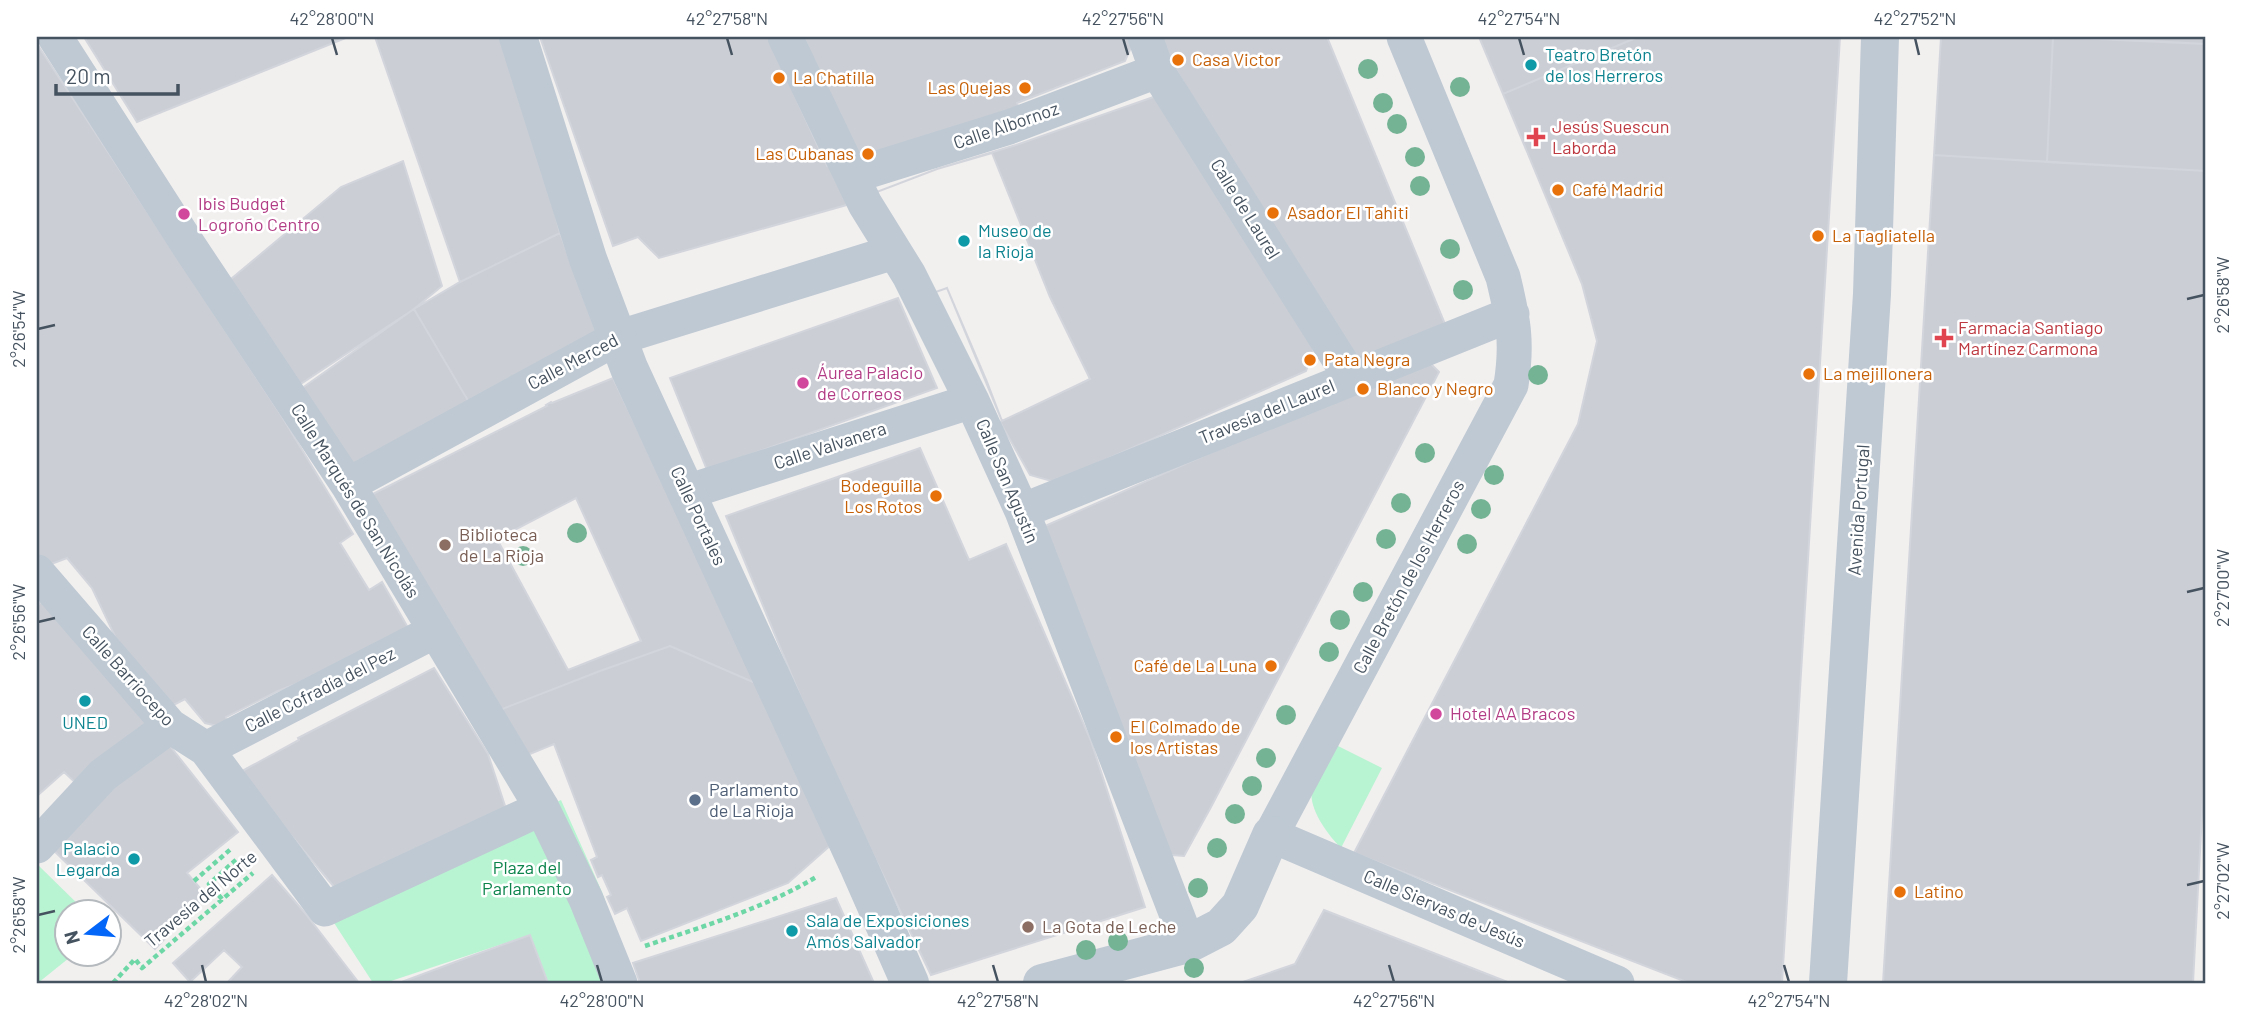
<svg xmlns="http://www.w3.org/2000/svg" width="2242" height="1020" viewBox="0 0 2242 1020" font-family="Barlow,sans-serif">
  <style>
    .green { fill: #b9f4d2 }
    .building { fill: #cbced5; stroke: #d3d5dc; stroke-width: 2; fill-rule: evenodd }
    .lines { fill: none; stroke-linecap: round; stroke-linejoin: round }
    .path { stroke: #6dd7a6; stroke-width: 4.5; stroke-dasharray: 5 3.5; stroke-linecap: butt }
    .pedestrian { stroke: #bec9d3; stroke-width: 35 }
    .minor { stroke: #bec9d3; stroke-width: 38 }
    .tree { fill: #74b495 }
    .ticks { fill: none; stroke: #45525f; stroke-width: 2.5 }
    .food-dot { fill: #e8710a; stroke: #fff; stroke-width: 2.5 }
    .culture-dot { fill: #0f9aa8; stroke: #fff; stroke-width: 2.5 }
    .health-dot { fill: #e0444e; stroke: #fff; stroke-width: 2.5 }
    .hotel-dot { fill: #d1479c; stroke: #fff; stroke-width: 2.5 }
    .education-dot { fill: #8d6e63; stroke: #fff; stroke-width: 2.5 }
    .service-dot { fill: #5c6f8a; stroke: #fff; stroke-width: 2.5 }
    .labels { text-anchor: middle; stroke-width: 5; stroke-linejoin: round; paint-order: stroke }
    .culture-label { font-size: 18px; fill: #0d838f; stroke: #fff; text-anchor: start }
    .food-label { font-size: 18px; fill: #c56008; stroke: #fff; text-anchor: start }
    .street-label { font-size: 18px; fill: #45525f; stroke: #fff }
    .health-label { font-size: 18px; fill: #be3a42; stroke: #fff; text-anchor: start }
    .hotel-label { font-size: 18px; fill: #b23c85; stroke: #fff; text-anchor: start }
    .education-label { font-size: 18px; fill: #785e54; stroke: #fff; text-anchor: start }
    .service-label { font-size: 18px; fill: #4e5e75; stroke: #fff; text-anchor: start }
    .park-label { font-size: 18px; fill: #0c844c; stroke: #fff }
    .neatline { fill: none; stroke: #45525f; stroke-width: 2.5 }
    .ticks-label { font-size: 18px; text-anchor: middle; fill: #45525f }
  </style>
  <rect width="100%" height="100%" fill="#f2efef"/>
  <path class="green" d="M 1338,746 L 1382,768 L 1341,848 C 1329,836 1308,809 1312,790 C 1314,781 1332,755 1338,746 Z
    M 561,800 L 602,892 L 635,983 L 548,983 L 530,935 L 385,983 L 373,983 L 325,909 Z
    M 37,864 L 85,911 L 66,912 L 66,954 L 74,954 L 38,983 Z"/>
  <path class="building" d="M 84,37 L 348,37 L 137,122 Z
    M 375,37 L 511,37 L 560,233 L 460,282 Z
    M 540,37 L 768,37 L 827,166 L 831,164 L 850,204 L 659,258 L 638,237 L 613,246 Z
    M 800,37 L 1131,37 L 1133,43 L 1125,61 L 1017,103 L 1023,120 L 863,172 Z
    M 1157,37 L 1327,37 L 1447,329 L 1362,367 L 1259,212 Z
    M 1479,37 L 1638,37 L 1503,94 Z
    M 1638,37 L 1840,37 L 1782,983 L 1689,983 L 1354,853 L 1578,424 L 1597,341 L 1582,284 L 1503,94 Z
    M 1941,37 L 2053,37 L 2047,162 L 1934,155 Z
    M 2053,37 L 2205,44 L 2205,171 L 2047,162 Z
    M 2080,37 L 2205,37 L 2205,44 Z
    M 37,44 L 281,415 L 353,534 L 340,543 L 369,590 L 382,582 L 411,633 L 301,682 L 278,691 L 226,717 L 227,720 L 217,726 L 205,723 L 185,699 L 166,709 L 122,651 L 92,588 L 67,558 L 46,566 L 37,556 Z
    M 1162,94 L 1314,347 L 1306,371 L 1055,482 L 1030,475 L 1000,422 L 1002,421 L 987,382 L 947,288 L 930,294 L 874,193 L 937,169 L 1016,145 Z
    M 992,153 L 1050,297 L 1090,379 L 1002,421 L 947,288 L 930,294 L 874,193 L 937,169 Z
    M 1934,155 L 2205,171 L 2205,757 L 2193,983 L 1883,983 Z
    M 403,161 L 442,286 L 414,309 L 293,389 L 225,284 L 341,187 Z
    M 560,233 L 599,340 L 473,409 L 414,309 L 460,282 Z
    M 898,298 L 937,388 L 707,470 L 670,378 Z
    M 414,309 L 473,409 L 350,475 L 298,391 Z
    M 1425,358 L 1439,372 L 1211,807 L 1184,856 L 1159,854 L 1045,526 Z
    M 613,378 L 760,685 L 670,646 L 600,671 L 497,711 L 369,496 L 547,406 L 546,405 L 551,402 L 552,403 ZM 576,498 L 641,641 L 568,670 L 497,539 Z
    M 920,448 L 969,560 L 1006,544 L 1091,741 L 1145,907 L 931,975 L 820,744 L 726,516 Z
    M 45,598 L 156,729 L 80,787 L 64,772 L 37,796 L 37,606 Z
    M 670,646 L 760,685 L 832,844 L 788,883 L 641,941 L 627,908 L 615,914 L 607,897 L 611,895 L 602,875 L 598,877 L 591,860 L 597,857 L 554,744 L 525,756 L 497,711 L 600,671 Z
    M 434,668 L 488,754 L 508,815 L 340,894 L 243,778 L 244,770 L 299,740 L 298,738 Z
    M 170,746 L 238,832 L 187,873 L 206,895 L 155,949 L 48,845 L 123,778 Z
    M 272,875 L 305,913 L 359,983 L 227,983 L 242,967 L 224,950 L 190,982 L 173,963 Z
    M 836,898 L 874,983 L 640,983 L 633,963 Z
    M 1324,910 L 1510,983 L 1240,983 L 1295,964 Z
    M 530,935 L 548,983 L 399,983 L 466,958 Z"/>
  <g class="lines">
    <path class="path" d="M 194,881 L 232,848
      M 222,899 L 209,884 L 238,858
      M 645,946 C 704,926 765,908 818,876
      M 113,983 L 135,959 L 142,968 L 253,873"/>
    <path class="pedestrian" d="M 55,37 L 189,246 L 348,485 L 542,808 L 586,899 L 620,983
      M 785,37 L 865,204 L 909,275 L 972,401 L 1022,511 L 1188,944
      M 1145,37 L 1157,71 L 1351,378
      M 1404,37 L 1503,277 C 1513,318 1518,342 1511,385 L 1271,835 L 1617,983
      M 852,176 L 1009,127 L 1157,71
      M 348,485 L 617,338 L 894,252
      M 687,492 L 972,401
      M 1022,511 L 1512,314
      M 37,572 L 170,726 L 206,749 L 325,909 L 542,808
      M 206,749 L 435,631
      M 37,846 L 103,775 L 170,726"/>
    <path class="minor" d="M 518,37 L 588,259 L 629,368 L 858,865 L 910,983
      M 1042,983 L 1188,944 L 1221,927 L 1240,906 L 1271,835
      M 1828,983 L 1872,294 L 1880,37"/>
  </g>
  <g class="tree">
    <circle cx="1368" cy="69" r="10"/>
    <circle cx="1460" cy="87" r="10"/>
    <circle cx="1383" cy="103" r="10"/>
    <circle cx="1397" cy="124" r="10"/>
    <circle cx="1415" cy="157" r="10"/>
    <circle cx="1420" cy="186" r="10"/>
    <circle cx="1450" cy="249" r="10"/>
    <circle cx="1463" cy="290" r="10"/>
    <circle cx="1538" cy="375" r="10"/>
    <circle cx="1425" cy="453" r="10"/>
    <circle cx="1494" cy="475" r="10"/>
    <circle cx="1401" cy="503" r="10"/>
    <circle cx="1481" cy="509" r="10"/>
    <circle cx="577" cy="533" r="10"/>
    <circle cx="1386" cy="539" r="10"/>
    <circle cx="1467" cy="544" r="10"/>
    <circle cx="523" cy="556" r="10"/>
    <circle cx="1363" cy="592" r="10"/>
    <circle cx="1340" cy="620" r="10"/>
    <circle cx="1329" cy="652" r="10"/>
    <circle cx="1286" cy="715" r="10"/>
    <circle cx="1266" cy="758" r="10"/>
    <circle cx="1252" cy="786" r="10"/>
    <circle cx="1235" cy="814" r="10"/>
    <circle cx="1217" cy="848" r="10"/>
    <circle cx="1198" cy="888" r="10"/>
    <circle cx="1118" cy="941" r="10"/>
    <circle cx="1086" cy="950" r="10"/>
    <circle cx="1194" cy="968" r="10"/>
  </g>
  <path class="ticks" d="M 332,38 L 337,55M 727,38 L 732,55M 1123,38 L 1128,55M 1519,38 L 1524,55M 1915,38 L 1919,55M 2187,299 L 2204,295M 38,329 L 55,325M 2187,592 L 2204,588M 38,622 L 55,618M 2187,885 L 2204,881M 38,915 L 55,911M 202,965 L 206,982M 597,965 L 602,982M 993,965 L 998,982M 1389,965 L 1394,982M 1784,965 L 1789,982"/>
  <g class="food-dot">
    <circle cx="1178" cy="60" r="7"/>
    <circle cx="779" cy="78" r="7"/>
    <circle cx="1025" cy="88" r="7"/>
    <circle cx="868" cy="154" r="7"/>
    <circle cx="1558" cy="190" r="7"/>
    <circle cx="1273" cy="213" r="7"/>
    <circle cx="1818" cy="236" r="7"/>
    <circle cx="1310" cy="360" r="7"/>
    <circle cx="1809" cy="374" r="7"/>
    <circle cx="1363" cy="389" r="7"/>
    <circle cx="936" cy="496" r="7"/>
    <circle cx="1271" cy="666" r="7"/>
    <circle cx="1116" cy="737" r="7"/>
    <circle cx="1900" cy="892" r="7"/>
  </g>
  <g class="culture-dot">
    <circle cx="1531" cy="65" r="7"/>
    <circle cx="964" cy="241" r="7"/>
    <circle cx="85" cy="701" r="7"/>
    <circle cx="134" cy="859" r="7"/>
    <circle cx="792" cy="931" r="7"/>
  </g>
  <g class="health-dot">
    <path d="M1532.5 126.5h7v7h7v7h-7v7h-7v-7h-7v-7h7z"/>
    <path d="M1940.5 327.5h7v7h7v7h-7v7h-7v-7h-7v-7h7z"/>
  </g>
  <g class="hotel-dot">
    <circle cx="184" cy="214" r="7"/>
    <circle cx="803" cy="383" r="7"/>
    <circle cx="1436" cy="714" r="7"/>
  </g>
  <g class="education-dot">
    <circle cx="445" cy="545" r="7"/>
    <circle cx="1028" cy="927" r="7"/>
  </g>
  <circle class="service-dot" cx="695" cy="800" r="7"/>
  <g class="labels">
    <g class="culture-label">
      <text x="1545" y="61">Teatro Bretón<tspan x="1545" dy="21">de los Herreros</tspan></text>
      <text x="978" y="237">Museo de<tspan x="978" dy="21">la Rioja</tspan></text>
      <text x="85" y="729" text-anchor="middle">UNED</text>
      <text x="120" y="855" text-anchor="end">Palacio<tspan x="120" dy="21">Legarda</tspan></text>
      <text x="806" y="927">Sala de Exposiciones<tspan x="806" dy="21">Amós Salvador</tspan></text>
    </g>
    <g class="food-label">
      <text x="1192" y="66">Casa Victor</text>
      <text x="793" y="84">La Chatilla</text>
      <text x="1011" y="94" text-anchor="end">Las Quejas</text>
      <text x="854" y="160" text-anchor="end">Las Cubanas</text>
      <text x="1572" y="196">Café Madrid</text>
      <text x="1287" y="219">Asador El Tahiti</text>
      <text x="1832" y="242">La Tagliatella</text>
      <text x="1324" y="366">Pata Negra</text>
      <text x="1823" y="380">La mejillonera</text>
      <text x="1377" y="395">Blanco y Negro</text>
      <text x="922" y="492" text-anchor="end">Bodeguilla<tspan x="922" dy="21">Los Rotos</tspan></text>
      <text x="1257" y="672" text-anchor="end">Café de La Luna</text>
      <text x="1130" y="733">El Colmado de<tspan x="1130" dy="21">los Artistas</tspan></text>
      <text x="1914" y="898">Latino</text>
    </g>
    <g class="street-label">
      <text transform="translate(1006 126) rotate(-19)" y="6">Calle Albornoz</text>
      <text transform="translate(1245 209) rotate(58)" y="6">Calle de Laurel</text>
      <text transform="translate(573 362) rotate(-28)" y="6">Calle Merced</text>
      <text transform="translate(1267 412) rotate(-22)" y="6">Travesía del Laurel</text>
      <text transform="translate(830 446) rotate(-18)" y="6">Calle Valvanera</text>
      <text transform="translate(1007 481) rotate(67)" y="6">Calle San Agustín</text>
      <text transform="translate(355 501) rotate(58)" y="6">Calle Marqués de San Nicolás</text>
      <text transform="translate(1859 510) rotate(-86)" y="6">Avenida Portugal</text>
      <text transform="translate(698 516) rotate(65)" y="6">Calle Portales</text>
      <text transform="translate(1409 577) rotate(-62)" y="6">Calle Bretón de los Herreros</text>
      <text transform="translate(128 676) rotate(48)" y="6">Calle Barriocepo</text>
      <text transform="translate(320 690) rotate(-27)" y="6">Calle Cofradía del Pez</text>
      <text transform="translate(201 899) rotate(-40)" y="6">Travesía del Norte</text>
      <text transform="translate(1444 909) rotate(23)" y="6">Calle Siervas de Jesús</text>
    </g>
    <g class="health-label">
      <text x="1552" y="133">Jesús Suescun<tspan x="1552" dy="21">Laborda</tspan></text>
      <text x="1958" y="334">Farmacia Santiago<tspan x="1958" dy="21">Martínez Carmona</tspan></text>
    </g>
    <g class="hotel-label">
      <text x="198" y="210">Ibis Budget<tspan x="198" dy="21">Logroño Centro</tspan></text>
      <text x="817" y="379">Áurea Palacio<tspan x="817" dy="21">de Correos</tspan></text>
      <text x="1450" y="720">Hotel AA Bracos</text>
    </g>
    <g class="education-label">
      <text x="459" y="541">Biblioteca<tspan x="459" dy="21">de La Rioja</tspan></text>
      <text x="1042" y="933">La Gota de Leche</text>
    </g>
    <g class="service-label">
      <text x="709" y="796">Parlamento<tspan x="709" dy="21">de La Rioja</tspan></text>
    </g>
    <g class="park-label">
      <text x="527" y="874">Plaza del<tspan x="527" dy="21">Parlamento</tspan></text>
    </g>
  </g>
  <rect width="2242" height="1020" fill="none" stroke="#ffffff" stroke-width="77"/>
  <g transform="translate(88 933) rotate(254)"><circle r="33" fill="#ffffff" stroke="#b5babf" stroke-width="2"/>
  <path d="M0-5L12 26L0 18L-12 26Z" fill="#0466f8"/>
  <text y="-10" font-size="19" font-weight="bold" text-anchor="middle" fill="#45525f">N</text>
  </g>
  <path d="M56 84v10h122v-10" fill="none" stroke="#45525f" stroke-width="3.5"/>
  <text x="66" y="84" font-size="21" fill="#45525f" stroke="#ffffff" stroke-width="5" paint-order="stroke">20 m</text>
  <rect x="38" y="38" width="2166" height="944" class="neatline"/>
  <g class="ticks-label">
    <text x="332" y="25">42°28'00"N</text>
    <text x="727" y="25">42°27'58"N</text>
    <text x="1123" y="25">42°27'56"N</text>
    <text x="1519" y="25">42°27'54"N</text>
    <text x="1915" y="25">42°27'52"N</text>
    <text transform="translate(2223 295) rotate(-90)" y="6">2°26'58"W</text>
    <text transform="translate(19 329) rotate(-90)" y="6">2°26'54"W</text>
    <text transform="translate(2223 588) rotate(-90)" y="6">2°27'00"W</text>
    <text transform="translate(19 622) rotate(-90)" y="6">2°26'56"W</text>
    <text transform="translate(2223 881) rotate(-90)" y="6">2°27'02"W</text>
    <text transform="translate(19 915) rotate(-90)" y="6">2°26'58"W</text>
    <text x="206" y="1007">42°28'02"N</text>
    <text x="602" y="1007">42°28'00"N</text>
    <text x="998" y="1007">42°27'58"N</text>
    <text x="1394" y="1007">42°27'56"N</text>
    <text x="1789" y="1007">42°27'54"N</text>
  </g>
</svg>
